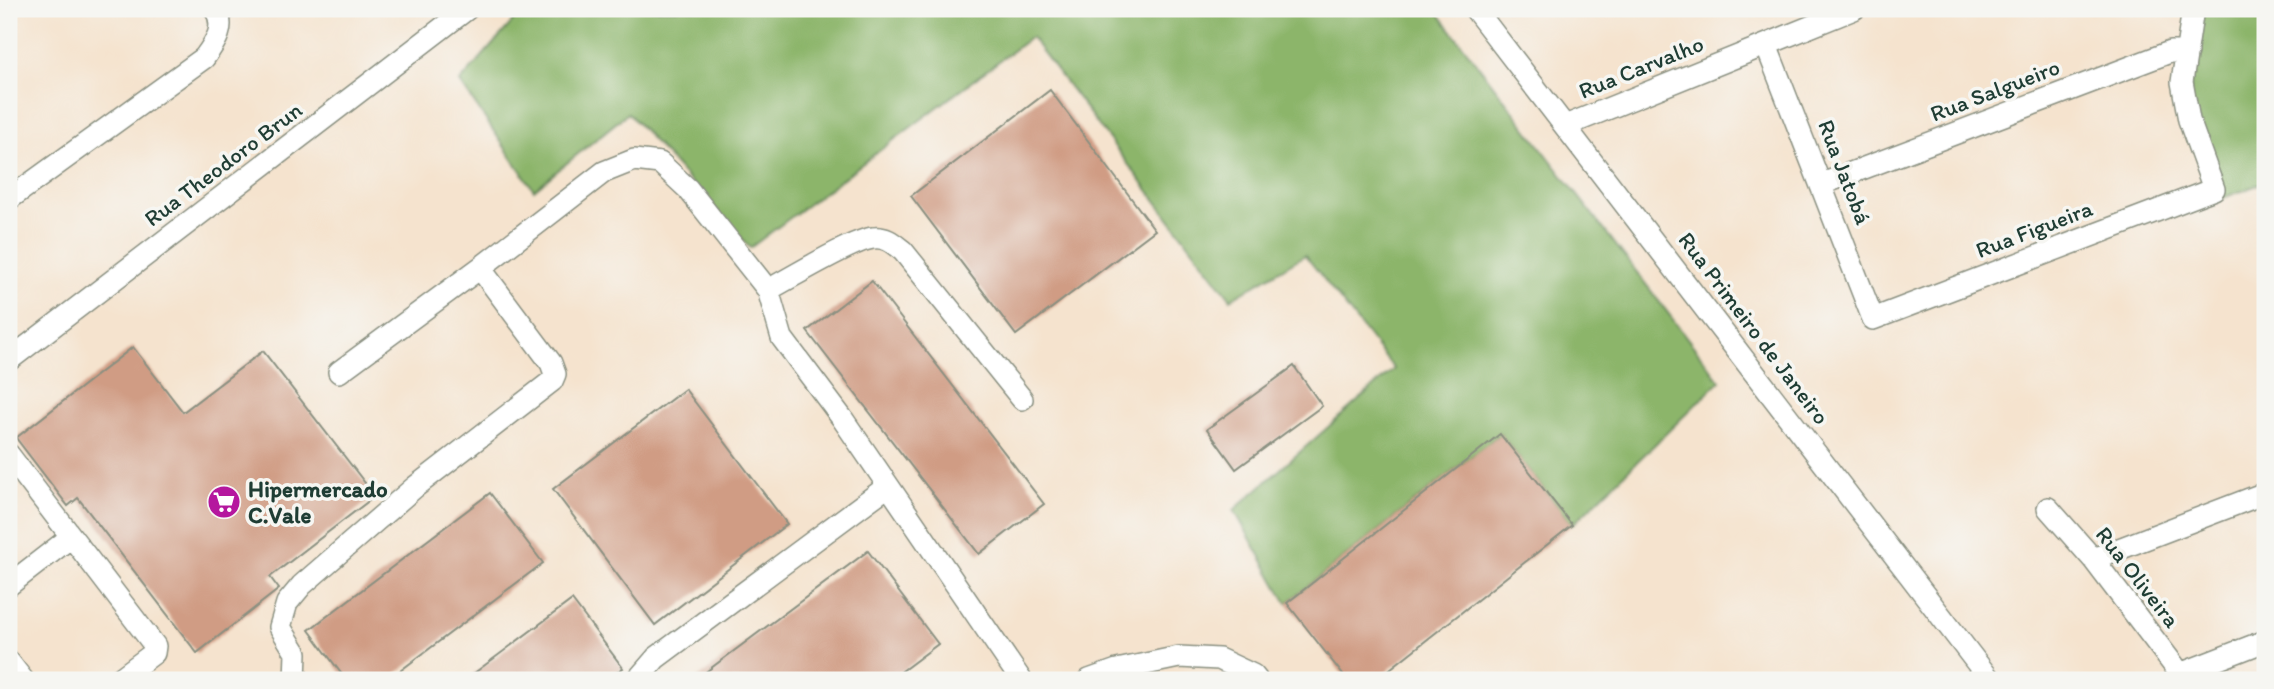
<svg xmlns="http://www.w3.org/2000/svg" width="2274" height="689" viewBox="0 0 2274 689" font-family="Itim,sans-serif">
  <style>
    .forest { fill: #8cb56b; stroke: #567950; stroke-width: 2 }
    .building { fill: #d09c84 }
    .lines { fill: none; stroke-linecap: round; stroke-linejoin: round }
    .minor-casing { stroke: #8a9081; stroke-width: 24 }
    .minor { stroke: #fff; stroke-width: 21 }
    .labels { text-anchor: middle; stroke-width: 7; stroke-linejoin: round; paint-order: stroke }
    .street-label { font-size: 23px; fill: #1f3d34; stroke: #f6f6f2 }
    .poi-label { font-size: 23px; font-weight: bold; fill: #1f3d34; stroke: #f6f6f2; text-anchor: start }
  </style>
  <rect width="100%" height="100%" fill="#f6f6f2"/>
  <filter id="ink" filterUnits="userSpaceOnUse"><feTurbulence type="fractalNoise" baseFrequency=".0143" numOctaves="2"/><feDisplacementMap in="SourceGraphic" scale="14" xChannelSelector="R" yChannelSelector="G"/><feConvolveMatrix kernelMatrix="1 2 1 2 8 2 1 2 1" color-interpolation-filters="sRGB"/></filter>
  <filter id="wash" filterUnits="userSpaceOnUse"><feTurbulence type="fractalNoise" baseFrequency=".00686" numOctaves="4" result="noise"/><feDisplacementMap in="SourceGraphic" scale="28" xChannelSelector="R" yChannelSelector="G"/><feGaussianBlur stdDeviation="1.57" result="paint"/><feColorMatrix in="noise" values="0 0 0 0 0 0 0 0 0 0 0 0 0 0 0 0 0 1.4 0 .05"/><feComposite in="paint" operator="in"/></filter>
  <g filter="url(#wash)">
    <rect width="100%" height="100%" fill="#f5e3ce"/>
    <path class="forest" d="M 518,9 L 1435,9 L 1720,381 L 1572,525 L 1500,434 L 1287,603 L 1234,510 L 1394,369 L 1305,255 L 1231,299 L 1031,37 L 750,248 L 628,113 L 534,190 L 460,82 L 520,13 Z
      M 2193,9 L 2265,9 L 2265,182 L 2218,200 L 2189,120 Z"/>
    <g id="blocks">
      <path class="building" d="M 1050,90 L 1155,230 L 1016,335 L 911,196 Z
        M 872,281 L 1044,504 L 979,554 L 807,331 Z
        M 133,347 L 183,412 L 263,351 L 375,496 L 270,577 L 279,589 L 197,653 L 78,498 L 68,506 L 16,438 Z
        M 1294,366 L 1322,406 L 1236,469 L 1207,429 Z
        M 685,389 L 787,524 L 655,625 L 553,489 Z
        M 1500,434 L 1572,525 L 1376,680 L 1347,680 L 1287,603 Z
        M 490,493 L 543,563 L 388,680 L 346,680 L 309,630 Z
        M 868,551 L 938,644 L 890,680 L 695,680 Z
        M 572,600 L 623,668 L 607,680 L 465,680 Z"/>
    </g>
  </g>
  <g filter="url(#ink)">
    <use href="#blocks" fill-opacity="0" stroke="#8a9081" stroke-width="2"/>
    <g class="lines">
      <defs>
        <path id="minor" d="M 1475,9 L 1990,680
          M 1766,45 L 1873,319 L 2214,189 L 2189,120 L 2182,82 L 2193,9
          M 1565,126 L 1854,9
          M 1822,184 L 2170,52 L 2187,52
          M 9,199 L 204,58 C 215,43 227,27 215,9
          M 768,290 C 791,278 852,240 873,238 C 886,236 894,244 903,251 L 1022,399
          M 9,360 L 467,9
          M 339,372 L 480,268 L 604,172 L 634,160 L 660,163 L 688,189 L 768,290 L 782,338 L 842,418 L 1021,680
          M 9,455 L 155,646 L 154,653 L 118,680
          M 2048,508 L 2093,559 L 2185,680
          M 2093,559 L 2265,493
          M 9,585 L 71,537
          M 9,662 L 23,680
          M 2180,674 L 2265,641
          M 295,680 L 296,653 L 280,627 L 287,603 L 302,585 L 415,487 L 552,381 L 555,374 L 551,363 L 480,268
          M 637,680 L 656,658 L 888,486
          M 1089,680 L 1117,670 L 1179,657 L 1219,659 L 1253,675 L 1257,680"/>
      </defs>
      <use href="#minor" class="minor-casing"/>
      <use href="#minor" class="minor"/>
    </g>
  </g>
  <defs>
    <symbol id="supermarket-disc" viewBox="-11 -11 22 22"><circle r="9.5" fill="#b5179e" stroke="#f6f6f2"/><path d="M-6-5.5h2.5l.6 2H6L4.5 2H-2.5L-4.4-4H-6ZM-1.5 3.2a1.3 1.3 0 1 0 .1 0ZM3 3.2a1.3 1.3 0 1 0 .1 0Z" fill="#fff"/></symbol>
  </defs>
  <g fill-rule="evenodd">
    <use href="#supermarket-disc" x="205" y="483" width="38" height="38"/>
  </g>
  <g class="labels">
    <g class="street-label">
      <text transform="translate(1641 67) rotate(-22)" y="8">Rua Carvalho</text>
      <text transform="translate(1995 90) rotate(-21)" y="8">Rua Salgueiro</text>
      <text transform="translate(223 164) rotate(-37)" y="8">Rua Theodoro Brun</text>
      <text transform="translate(1845 172) rotate(69)" y="8">Rua Jatobá</text>
      <text transform="translate(2034 229) rotate(-21)" y="8">Rua Figueira</text>
      <text transform="translate(1754 328) rotate(53)" y="8">Rua Primeiro de Janeiro</text>
      <text transform="translate(2138 577) rotate(52)" y="8">Rua Oliveira</text>
    </g>
    <g class="poi-label">
      <text x="248" y="497">Hipermercado<tspan x="248" dy="26">C.Vale</tspan></text>
    </g>
  </g>
  <rect width="2274" height="689" fill="none" stroke="#f6f6f2" stroke-width="35"/>
</svg>
